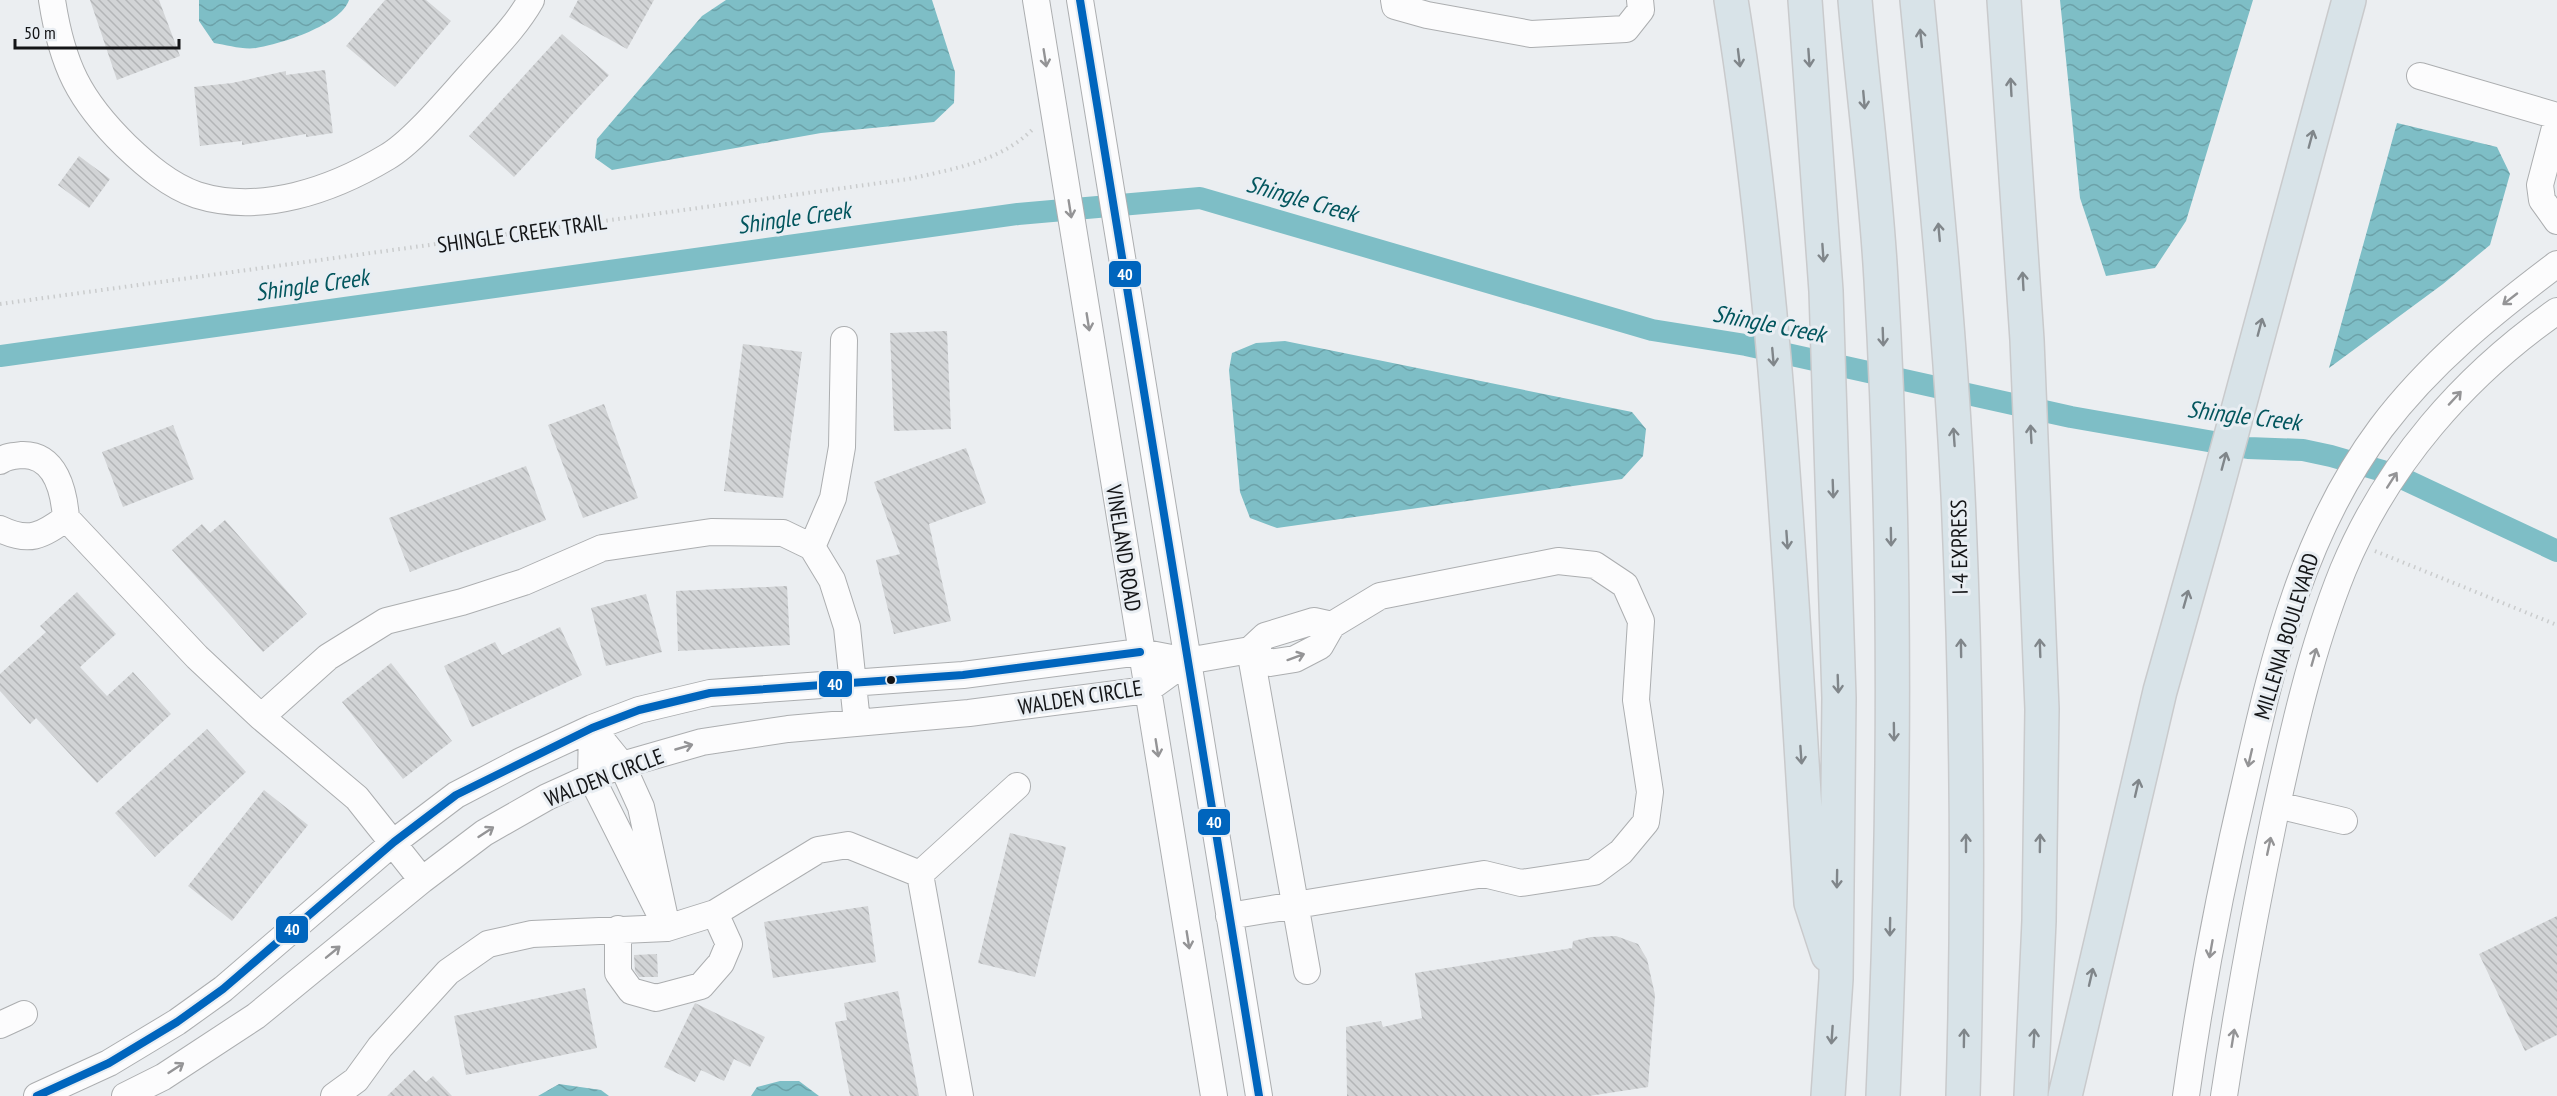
<svg xmlns="http://www.w3.org/2000/svg" width="2557" height="1096" viewBox="0 0 2557 1096" font-family="'PT Sans Narrow',sans-serif">
  <style>
    .water { fill: url(#water-waves) }
    .lines { fill: none; stroke-linecap: round; stroke-linejoin: round }
    .canal { stroke: #7ebec6; stroke-width: 22 }
    .building { fill: url(#building-back-hatch) }
    .minor-casing { stroke: #acaeb0; stroke-width: 28 }
    .highway-casing { stroke: #c9cacc; stroke-width: 36 }
    .path { stroke: #cacccd; stroke-width: 4; stroke-dasharray: 1.5 4.5; stroke-linecap: butt }
    .minor { stroke: #fcfcfd; stroke-width: 26 }
    .highway { stroke: #d8e3e8; stroke-width: 33 }
    .bus-1-casing { stroke: #e9eef3; stroke-width: 12 }
    .bus-1 { stroke: #0065bd; stroke-width: 8 }
    .oneway { stroke: #80868a }
    .oneway2 { stroke: #949496 }
    .bus-dot { fill: #141517; stroke: #e9eef3; stroke-width: 2 }
    .labels { text-anchor: middle; stroke-width: 6; stroke-linejoin: round; paint-order: stroke }
    .street-label { font-size: 22px; fill: #141517; stroke: #e9eef3 }
    .water-label { font-size: 24px; font-style: italic; fill: #03565e; stroke: #e9eef3 }
    .line-badge { stroke: #e9eef3; stroke-width: 2 }
    .badge-label { font-size: 16px; text-anchor: middle; font-weight: bold; fill: #fff }
  </style>
  <defs>
    <pattern id="water-waves" width="16" height="10" patternUnits="userSpaceOnUse" patternTransform="scale(1.5)"><rect width="16" height="10" fill="#7ebec6"/><path d="M0 5q4-4 8 0t8 0" fill="none" stroke="#6ca2a9"/></pattern>
    <pattern id="building-back-hatch" width="6" height="6" patternUnits="userSpaceOnUse" patternTransform="scale(1.5)"><rect width="6" height="6" fill="#d2d4d6"/><path d="M-1 5l2 2M0 0l6 6M5-1l2 2" fill="none" stroke="#b3b5b7"/></pattern>
  </defs>
  <rect width="100%" height="100%" fill="#ebeef1"/>
  <path class="water" d="M 199,0 L 349,0 C 341,25 281,44 256,48 C 243,50 227,45 214,43 L 199,21 Z
    M 726,0 L 932,0 L 955,72 L 954,103 L 934,122 L 821,133 L 612,170 L 595,158 L 597,139 L 702,16 Z
    M 2060,0 L 2253,0 L 2186,221 L 2155,268 L 2106,276 L 2080,198 Z
    M 2397,123 L 2497,147 L 2510,174 L 2490,245 L 2443,284 L 2329,368 Z
    M 1285,341 L 1632,412 L 1646,429 L 1643,456 L 1622,479 L 1277,528 L 1250,518 L 1240,492 L 1229,370 L 1232,353 L 1256,343 Z
    M 780,1081 L 799,1081 L 819,1096 L 751,1096 L 757,1087 Z
    M 559,1084 L 601,1090 L 609,1096 L 538,1096 Z"/>
  <g class="lines">
    <path class="canal" d="M 0,356 L 1018,214 L 1200,198 L 1652,330 L 1746,345 L 2071,417 L 2248,448 L 2303,450 L 2331,456 L 2393,474 L 2557,551"/>
  </g>
  <path class="building" d="M 90,0 L 159,0 L 180,56 L 117,80 Z
    M 385,0 L 426,0 L 451,21 L 395,87 L 346,46 Z
    M 578,0 L 654,0 L 627,49 L 569,17 Z
    M 562,34 L 609,75 L 514,177 L 469,136 Z
    M 325,70 L 333,133 L 306,137 L 306,134 L 242,145 L 242,141 L 200,146 L 194,87 L 232,83 L 286,71 L 286,75 Z
    M 79,156 L 110,179 L 89,208 L 58,185 Z
    M 947,331 L 951,429 L 894,431 L 890,333 Z
    M 743,344 L 802,352 L 783,498 L 724,491 Z
    M 604,404 L 638,498 L 583,518 L 548,425 Z
    M 173,425 L 194,479 L 123,507 L 102,452 Z
    M 966,448 L 986,503 L 929,524 L 951,621 L 894,634 L 876,560 L 900,554 L 874,482 Z
    M 526,466 L 546,520 L 410,572 L 389,518 Z
    M 225,520 L 307,614 L 263,652 L 172,550 L 202,524 L 210,533 Z
    M 787,586 L 790,645 L 678,651 L 676,591 Z
    M 77,592 L 116,634 L 80,667 L 107,696 L 133,672 L 171,714 L 97,783 L 36,718 L 30,724 L 0,691 L 0,674 L 46,632 L 40,626 Z
    M 646,594 L 662,652 L 606,666 L 591,608 Z
    M 560,627 L 582,675 L 472,727 L 444,666 L 495,642 L 502,655 Z
    M 391,663 L 452,741 L 403,779 L 342,702 Z
    M 207,729 L 246,772 L 155,857 L 115,813 Z
    M 264,790 L 308,825 L 232,921 L 188,886 Z
    M 1010,833 L 1066,847 L 1035,977 L 978,963 Z
    M 868,906 L 876,962 L 773,978 L 764,922 Z
    M 2557,916 L 2557,1035 L 2525,1051 L 2479,954 Z
    M 1616,936 L 1638,944 L 1647,959 L 1655,995 L 1648,1087 L 1589,1096 L 1347,1096 L 1346,1027 L 1381,1021 L 1383,1027 L 1422,1018 L 1415,973 L 1572,948 L 1573,941 L 1591,937 Z
    M 657,954 L 658,977 L 639,977 L 635,971 L 634,955 Z
    M 585,988 L 597,1048 L 466,1075 L 454,1016 Z
    M 898,991 L 919,1096 L 850,1096 L 835,1022 L 847,1020 L 844,1003 Z
    M 695,1003 L 765,1037 L 750,1067 L 734,1059 L 724,1081 L 701,1070 L 695,1082 L 664,1067 Z
    M 414,1070 L 426,1082 L 433,1076 L 452,1096 L 387,1096 Z"/>
  <g class="lines">
    <defs>
      <path id="minor" d="M 52,0 C 62,65 79,100 126,146 C 146,165 170,186 197,195 C 261,215 332,190 387,157 C 413,142 450,97 471,74 C 492,50 515,28 531,0
        M 1036,0 L 1214,1096
        M 1080,0 L 1259,1096
        M 1394,0 L 1395,6 L 1427,15 L 1531,34 L 1626,29 L 1641,10 L 1640,0
        M 2420,76 L 2557,116
        M 2557,120 L 2540,185 L 2542,200 L 2557,221
        M 0,461 C 7,456 13,456 22,455 C 56,454 64,492 66,518 L 197,657 L 261,717 L 357,798 L 422,880
        M 0,529 C 29,543 42,536 66,518
        M 812,547 L 833,498 L 842,447 L 844,340
        M 1250,650 L 1307,971
        M 261,717 L 328,657 L 386,621 L 462,602 L 524,582 L 602,548 L 711,532 L 783,533 L 812,547 L 832,580 L 847,627 L 857,722
        M 592,728 L 622,765 L 641,807 L 667,928 L 591,777 Z
        M 2277,805 L 2344,821
        M 920,874 L 1017,786
        M 1229,916 L 1484,874 L 1521,883 L 1594,872 L 1621,852 L 1646,822 L 1650,792 L 1636,700 L 1641,621 L 1625,585 L 1595,565 L 1558,561 L 1380,596 L 1332,625 L 1320,646 L 1295,659 L 1270,663 L 1250,650
        M 618,929 L 618,973 L 631,991 L 656,998 L 701,986 L 721,963 L 729,944 L 715,913
        M 0,1025 L 24,1014
        M 37,1096 L 109,1063 L 177,1022 L 223,989 L 394,842 L 456,795 L 521,761 L 592,728 L 639,710 L 710,693 L 963,675 L 1140,652 L 1187,661 L 1250,650 L 1265,636 L 1314,621 L 1332,625
        M 125,1096 L 163,1077 L 256,1016 L 422,880 L 484,833 L 547,797 L 591,777 L 622,765 L 702,742 L 788,729 L 969,713 L 1147,690 L 1187,661
        M 334,1096 L 356,1080 L 380,1047 L 448,972 L 488,944 L 532,934 L 667,928 L 715,913 L 818,850 L 848,845 L 920,874 L 960,1096
        M 2186,1096 C 2201,988 2222,881 2247,775 C 2275,652 2304,531 2381,428 C 2430,363 2492,313 2557,264
        M 2224,1096 C 2238,1003 2255,911 2274,819 C 2292,736 2311,649 2343,570 C 2387,464 2464,376 2557,311"/>
      <path id="highway" d="M 1731,0 C 1779,298 1791,602 1811,903 L 1828,955
        M 1805,0 L 1826,291 L 1839,698 L 1836,979 L 1828,1096
        M 1855,0 C 1863,93 1876,187 1881,280 C 1897,552 1895,824 1883,1096
        M 1917,0 C 1933,165 1950,329 1958,495 C 1967,695 1969,896 1963,1096
        M 2004,0 L 2027,340 L 2042,709 L 2039,921 L 2031,1096
        M 2065,1096 L 2160,691 L 2209,517 L 2349,0"/>
    </defs>
    <use href="#minor" class="minor-casing"/>
    <use href="#highway" class="highway-casing"/>
    <path class="path" d="M 0,304 L 909,179 C 952,169 1000,162 1033,129
      M 2375,551 L 2557,625"/>
    <use href="#minor" class="minor"/>
    <use href="#highway" class="highway"/>
    <defs>
      <path id="bus-1" d="M 1080,0 L 1259,1096
        M 37,1096 L 109,1063 L 177,1022 L 223,989 L 394,842 L 456,795 L 592,728 L 639,710 L 710,693 L 963,675 L 1140,652"/>
    </defs>
    <use href="#bus-1" class="bus-1-casing"/>
    <use href="#bus-1" class="bus-1"/>
  </g>
  <defs><path id="oneway-shaft" d="M-6 0H5M1.5-3L5.5 0L1.5 3" fill="none" stroke-width="1.6" stroke-linecap="round" stroke-linejoin="round" transform="scale(1.5)"/></defs>
  <g class="oneway">
    <use href="#oneway-shaft" transform="translate(1921 38) rotate(-96)"/>
    <use href="#oneway-shaft" transform="translate(1739 58) rotate(83)"/>
    <use href="#oneway-shaft" transform="translate(1809 58) rotate(86)"/>
    <use href="#oneway-shaft" transform="translate(2011 87) rotate(-93)"/>
    <use href="#oneway-shaft" transform="translate(1864 100) rotate(85)"/>
    <use href="#oneway-shaft" transform="translate(2311 139) rotate(-75)"/>
    <use href="#oneway-shaft" transform="translate(1939 232) rotate(-95)"/>
    <use href="#oneway-shaft" transform="translate(1823 253) rotate(86)"/>
    <use href="#oneway-shaft" transform="translate(2023 281) rotate(-93)"/>
    <use href="#oneway-shaft" transform="translate(2260 327) rotate(-75)"/>
    <use href="#oneway-shaft" transform="translate(1883 337) rotate(88)"/>
    <use href="#oneway-shaft" transform="translate(1773 357) rotate(85)"/>
    <use href="#oneway-shaft" transform="translate(2031 434) rotate(-93)"/>
    <use href="#oneway-shaft" transform="translate(1954 437) rotate(-94)"/>
    <use href="#oneway-shaft" transform="translate(2224 461) rotate(-75)"/>
    <use href="#oneway-shaft" transform="translate(1833 489) rotate(88)"/>
    <use href="#oneway-shaft" transform="translate(1891 537) rotate(89)"/>
    <use href="#oneway-shaft" transform="translate(1787 540) rotate(86)"/>
    <use href="#oneway-shaft" transform="translate(2186 599) rotate(-74)"/>
    <use href="#oneway-shaft" transform="translate(1961 648) rotate(-91)"/>
    <use href="#oneway-shaft" transform="translate(2040 648) rotate(-92)"/>
    <use href="#oneway-shaft" transform="translate(1838 684) rotate(88)"/>
    <use href="#oneway-shaft" transform="translate(1894 732) rotate(89)"/>
    <use href="#oneway-shaft" transform="translate(1801 755) rotate(86)"/>
    <use href="#oneway-shaft" transform="translate(2137 788) rotate(-77)"/>
    <use href="#oneway-shaft" transform="translate(1966 843) rotate(-90)"/>
    <use href="#oneway-shaft" transform="translate(2040 843) rotate(-89)"/>
    <use href="#oneway-shaft" transform="translate(1837 879) rotate(91)"/>
    <use href="#oneway-shaft" transform="translate(1890 927) rotate(91)"/>
    <use href="#oneway-shaft" transform="translate(2091 977) rotate(-77)"/>
    <use href="#oneway-shaft" transform="translate(1832 1035) rotate(94)"/>
    <use href="#oneway-shaft" transform="translate(1964 1038) rotate(-89)"/>
    <use href="#oneway-shaft" transform="translate(2034 1038) rotate(-87)"/>
  </g>
  <g class="oneway2">
    <use href="#oneway-shaft" transform="translate(1045 58) rotate(81)"/>
    <use href="#oneway-shaft" transform="translate(1070 209) rotate(81)"/>
    <use href="#oneway-shaft" transform="translate(2510 299) rotate(142)"/>
    <use href="#oneway-shaft" transform="translate(1088 322) rotate(81)"/>
    <use href="#oneway-shaft" transform="translate(2455 398) rotate(-47)"/>
    <use href="#oneway-shaft" transform="translate(2392 480) rotate(-57)"/>
    <use href="#oneway-shaft" transform="translate(1296 657) rotate(-20)"/>
    <use href="#oneway-shaft" transform="translate(2314 657) rotate(-74)"/>
    <use href="#oneway-shaft" transform="translate(684 747) rotate(-16)"/>
    <use href="#oneway-shaft" transform="translate(1157 748) rotate(81)"/>
    <use href="#oneway-shaft" transform="translate(2250 758) rotate(103)"/>
    <use href="#oneway-shaft" transform="translate(486 832) rotate(-33)"/>
    <use href="#oneway-shaft" transform="translate(2269 846) rotate(-78)"/>
    <use href="#oneway-shaft" transform="translate(1188 940) rotate(81)"/>
    <use href="#oneway-shaft" transform="translate(2211 949) rotate(100)"/>
    <use href="#oneway-shaft" transform="translate(333 952) rotate(-39)"/>
    <use href="#oneway-shaft" transform="translate(2233 1038) rotate(-81)"/>
    <use href="#oneway-shaft" transform="translate(176 1068) rotate(-33)"/>
  </g>
  <circle class="bus-dot" cx="891" cy="680" r="5"/>
  <g class="labels">
    <g class="street-label">
      <text transform="translate(522 233) rotate(-8)" y="8">SHINGLE CREEK TRAIL</text>
      <text transform="translate(1959 547) rotate(-91)" y="8">I-4 EXPRESS</text>
      <text transform="translate(1124 548) rotate(81)" y="8">VINELAND ROAD</text>
      <text transform="translate(2286 636) rotate(-73)" y="8">MILLENIA BOULEVARD</text>
      <text transform="translate(1080 697) rotate(-9)" y="8">WALDEN CIRCLE</text>
      <text transform="translate(604 777) rotate(-21)" y="8">WALDEN CIRCLE</text>
    </g>
    <g class="water-label">
      <text transform="translate(1302 199) rotate(16)" y="8">Shingle Creek</text>
      <text transform="translate(794 218) rotate(-8)" y="8">Shingle Creek</text>
      <text transform="translate(312 285) rotate(-8)" y="8">Shingle Creek</text>
      <text transform="translate(1769 324) rotate(11)" y="8">Shingle Creek</text>
      <text transform="translate(2244 416) rotate(7)" y="8">Shingle Creek</text>
    </g>
  </g>
  <g class="line-badge">
    <rect x="1108" y="260" width="34" height="28" rx="6" fill="#0065bd"/>
    <rect x="818" y="670" width="35" height="28" rx="6" fill="#0065bd"/>
    <rect x="1197" y="808" width="34" height="28" rx="6" fill="#0065bd"/>
    <rect x="275" y="915" width="34" height="29" rx="6" fill="#0065bd"/>
  </g>
  <g class="badge-label">
    <text x="1125" y="280">40</text>
    <text x="835" y="690">40</text>
    <text x="1214" y="828">40</text>
    <text x="292" y="935">40</text>
  </g>
  <path d="M15 39v9h164v-9" fill="none" stroke="#141517" stroke-width="3"/>
  <text x="24" y="39" font-size="18" fill="#141517" stroke="#e9eef3" stroke-width="4.5" paint-order="stroke">50 m</text>
</svg>
